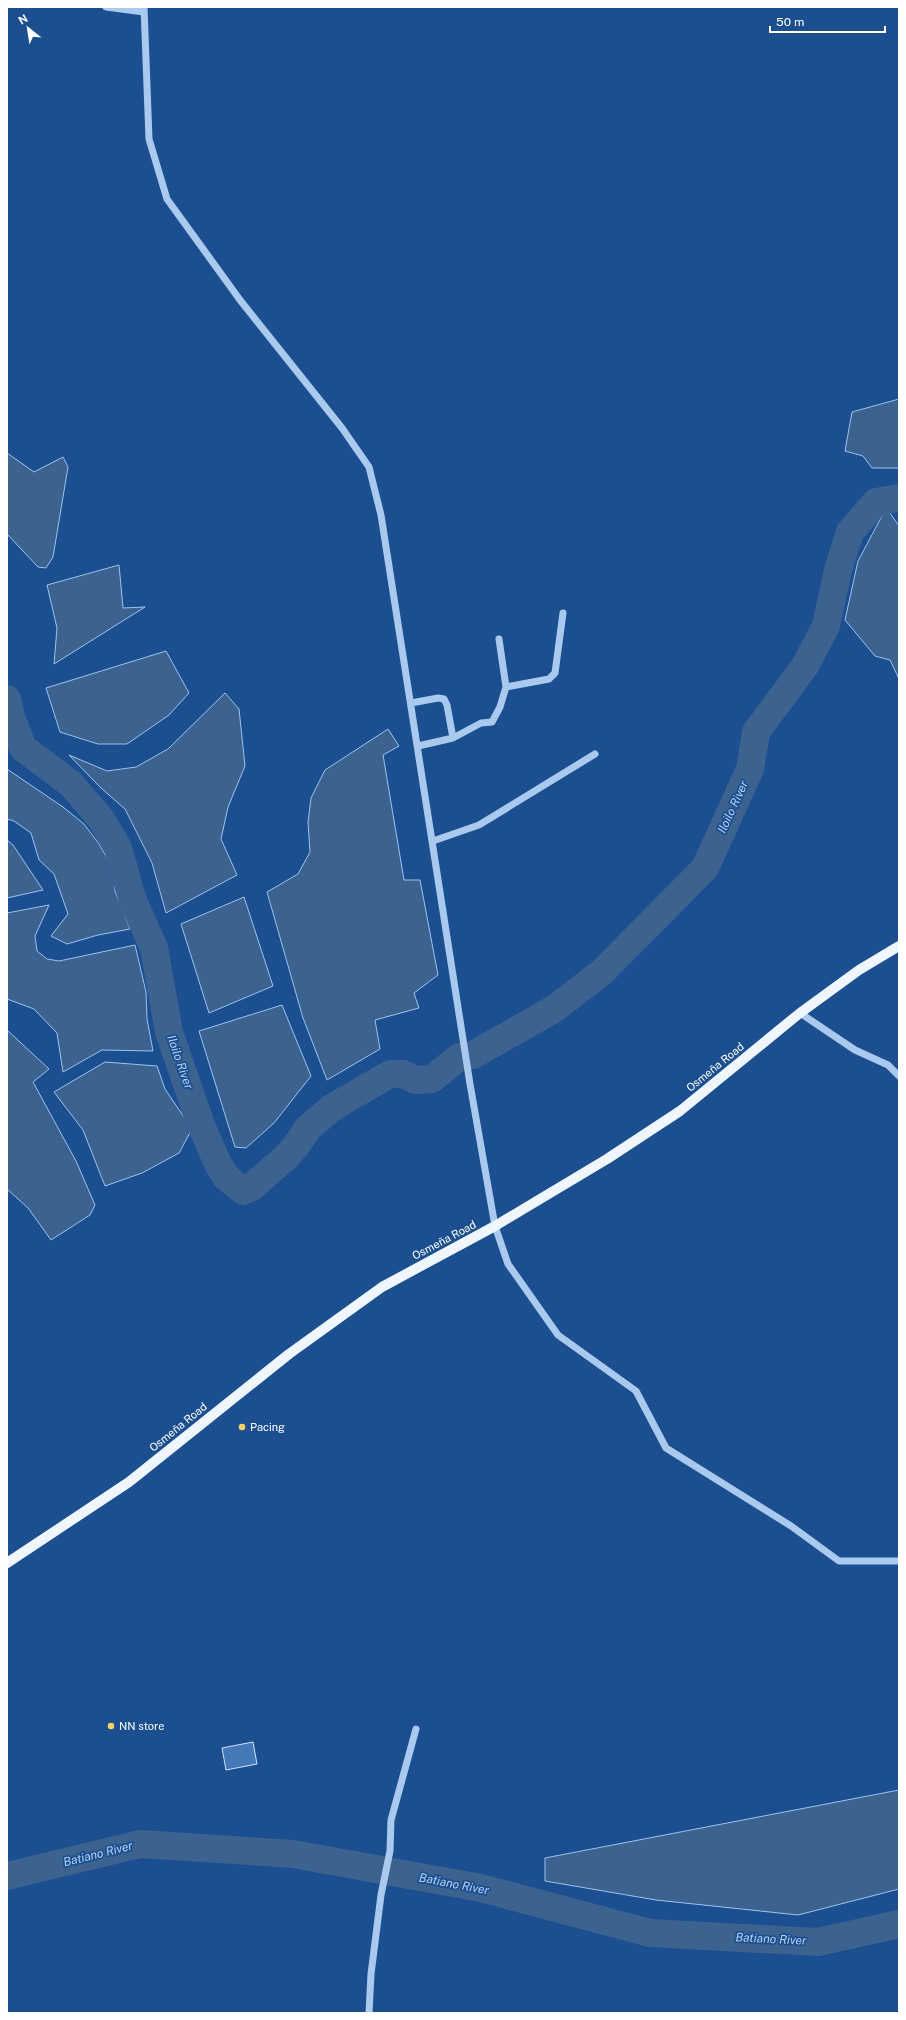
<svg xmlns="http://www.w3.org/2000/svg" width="906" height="2020" viewBox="0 0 906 2020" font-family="'Public Sans',sans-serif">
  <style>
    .water { fill: #3c6290; stroke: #9cc4f0 }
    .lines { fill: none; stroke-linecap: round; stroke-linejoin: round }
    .river { stroke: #3c6290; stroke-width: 28 }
    .building { fill: #4478b7; stroke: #cfe3fa }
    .minor { stroke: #a9c9ee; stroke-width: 7 }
    .major { stroke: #f0f6ff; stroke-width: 10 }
    .poi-dot { fill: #ffd166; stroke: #1b4f8f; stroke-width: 1.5 }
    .labels { text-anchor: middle; stroke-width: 3.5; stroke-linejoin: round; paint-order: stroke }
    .street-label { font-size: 11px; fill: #fff; stroke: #1b4f8f }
    .poi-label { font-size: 11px; fill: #fff; stroke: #1b4f8f; text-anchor: start }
    .water-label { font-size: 12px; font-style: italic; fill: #b5d3f5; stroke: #1b4f8f }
  </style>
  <rect width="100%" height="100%" fill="#1b4f8f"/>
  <path class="water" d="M 899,399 L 899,468 L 872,468 L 863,456 L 845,451 L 852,412 Z
    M 7,453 L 34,472 L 63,457 L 68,467 L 53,557 L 46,568 L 38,567 L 7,534 Z
    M 890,513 L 899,526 L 899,679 L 890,660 L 875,656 L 845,620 L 858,561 L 883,514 Z
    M 119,565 L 123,608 L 145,607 L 54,664 L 57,628 L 47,585 Z
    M 166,651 L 189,693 L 169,715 L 127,744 L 98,744 L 60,732 L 46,688 Z
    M 225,693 L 239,709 L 245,766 L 228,807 L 221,839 L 237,875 L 166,913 L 152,863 L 125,809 L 101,788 L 69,755 L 107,771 L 136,767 L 168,749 Z
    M 388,729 L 399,746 L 383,755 L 404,880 L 420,880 L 438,975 L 414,993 L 419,1008 L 375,1020 L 380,1049 L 327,1080 L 303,1018 L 267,892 L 298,874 L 310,852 L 308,822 L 311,798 L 325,770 Z
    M 7,769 L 63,807 L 84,824 L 99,844 L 114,870 L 115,891 L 130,929 L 98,935 L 67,944 L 51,936 L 68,914 L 54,874 L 39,860 L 31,833 L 14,821 L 7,819 Z
    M 7,840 L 13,845 L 43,890 L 7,898 Z
    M 244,897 L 273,986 L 209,1013 L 181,924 Z
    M 49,905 L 35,936 L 37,951 L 47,959 L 59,961 L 135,945 L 146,992 L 147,1019 L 153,1051 L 102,1050 L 63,1072 L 57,1033 L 34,1009 L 7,999 L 7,913 Z
    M 282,1005 L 311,1076 L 274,1123 L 246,1148 L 235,1147 L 199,1031 Z
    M 7,1030 L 49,1069 L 33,1082 L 76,1161 L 95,1205 L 90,1215 L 51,1240 L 28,1208 L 7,1189 Z
    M 105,1062 L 157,1066 L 165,1089 L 192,1129 L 179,1153 L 142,1173 L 105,1186 L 83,1130 L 54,1092 Z
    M 899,1790 L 899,1889 L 798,1915 L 656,1900 L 545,1881 L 545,1858 Z"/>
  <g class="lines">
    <path class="river" d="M 7,699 L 11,717 L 23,748 L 71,784 L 101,819 L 118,848 L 133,901 L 154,948 L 169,1032 L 201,1125 L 218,1164 L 226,1177 L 243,1191 L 252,1187 L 285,1158 L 296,1146 L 308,1128 L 333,1107 L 390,1074 L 403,1074 L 415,1080 L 432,1079 L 459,1057
      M 473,1055 L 554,1009 L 602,972 L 705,868 L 750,769 L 756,732 L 805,666 L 826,626 L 838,570 L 850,532 L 876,502 L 899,498
      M 7,1876 L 140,1844 L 293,1854 L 481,1888 L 650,1933 L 818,1942 L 899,1924"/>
  </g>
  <path class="building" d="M 253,1742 L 257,1764 L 226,1770 L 222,1748 Z"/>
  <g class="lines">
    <path class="minor" d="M 106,7 L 144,12
      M 144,7 L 149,139 L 167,199 L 240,300 L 342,428 L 369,467 L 381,515 L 470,1084 L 495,1226 L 508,1264 L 558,1335 L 636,1391 L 666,1448 L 791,1526 L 839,1561 L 899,1561
      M 506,687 L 549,679 L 555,673 L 563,613
      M 411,703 L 438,698 L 444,699 L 447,705 L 453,738
      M 418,746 L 453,738 L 481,723 L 492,722 L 500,707 L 506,687 L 499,639
      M 433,841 L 479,825 L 595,754
      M 800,1013 L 855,1050 L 888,1065 L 899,1076
      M 369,2013 L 371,1974 L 381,1895 L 390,1851 L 391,1820 L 416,1729"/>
    <path class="major" d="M 7,1563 L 129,1482 L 289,1354 L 382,1287 L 495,1226 L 607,1159 L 680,1111 L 800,1013 L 859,970 L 899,946"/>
  </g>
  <g class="poi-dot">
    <circle cx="242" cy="1427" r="4"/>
    <circle cx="111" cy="1726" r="4"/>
  </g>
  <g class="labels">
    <g class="street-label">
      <text transform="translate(715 1067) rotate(-39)" y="4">Osmeña Road</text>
      <text transform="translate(444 1240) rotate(-28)" y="4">Osmeña Road</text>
      <text transform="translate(178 1427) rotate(-39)" y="4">Osmeña Road</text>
    </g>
    <g class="poi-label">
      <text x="250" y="1431">Pacing</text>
      <text x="119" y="1730">NN store</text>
    </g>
    <g class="water-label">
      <text transform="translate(733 807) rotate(-65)" y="4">Iloilo River</text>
      <text transform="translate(180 1062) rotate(71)" y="4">Iloilo River</text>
      <text transform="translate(98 1854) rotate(-14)" y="4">Batiano River</text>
      <text transform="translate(454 1884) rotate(11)" y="4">Batiano River</text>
      <text transform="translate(771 1939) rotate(3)" y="4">Batiano River</text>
    </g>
  </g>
  <rect width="906" height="2020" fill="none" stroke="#ffffff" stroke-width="16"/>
  <g transform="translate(28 28) rotate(330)" stroke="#1b4f8f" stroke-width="3" paint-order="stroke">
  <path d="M0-3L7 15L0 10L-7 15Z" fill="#ffffff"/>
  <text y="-6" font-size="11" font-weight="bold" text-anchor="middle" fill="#ffffff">N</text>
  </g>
  <path d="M770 26v6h115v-6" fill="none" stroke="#ffffff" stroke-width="2"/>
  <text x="776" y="26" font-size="12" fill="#ffffff" stroke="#1b4f8f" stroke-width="3" paint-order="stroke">50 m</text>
</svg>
